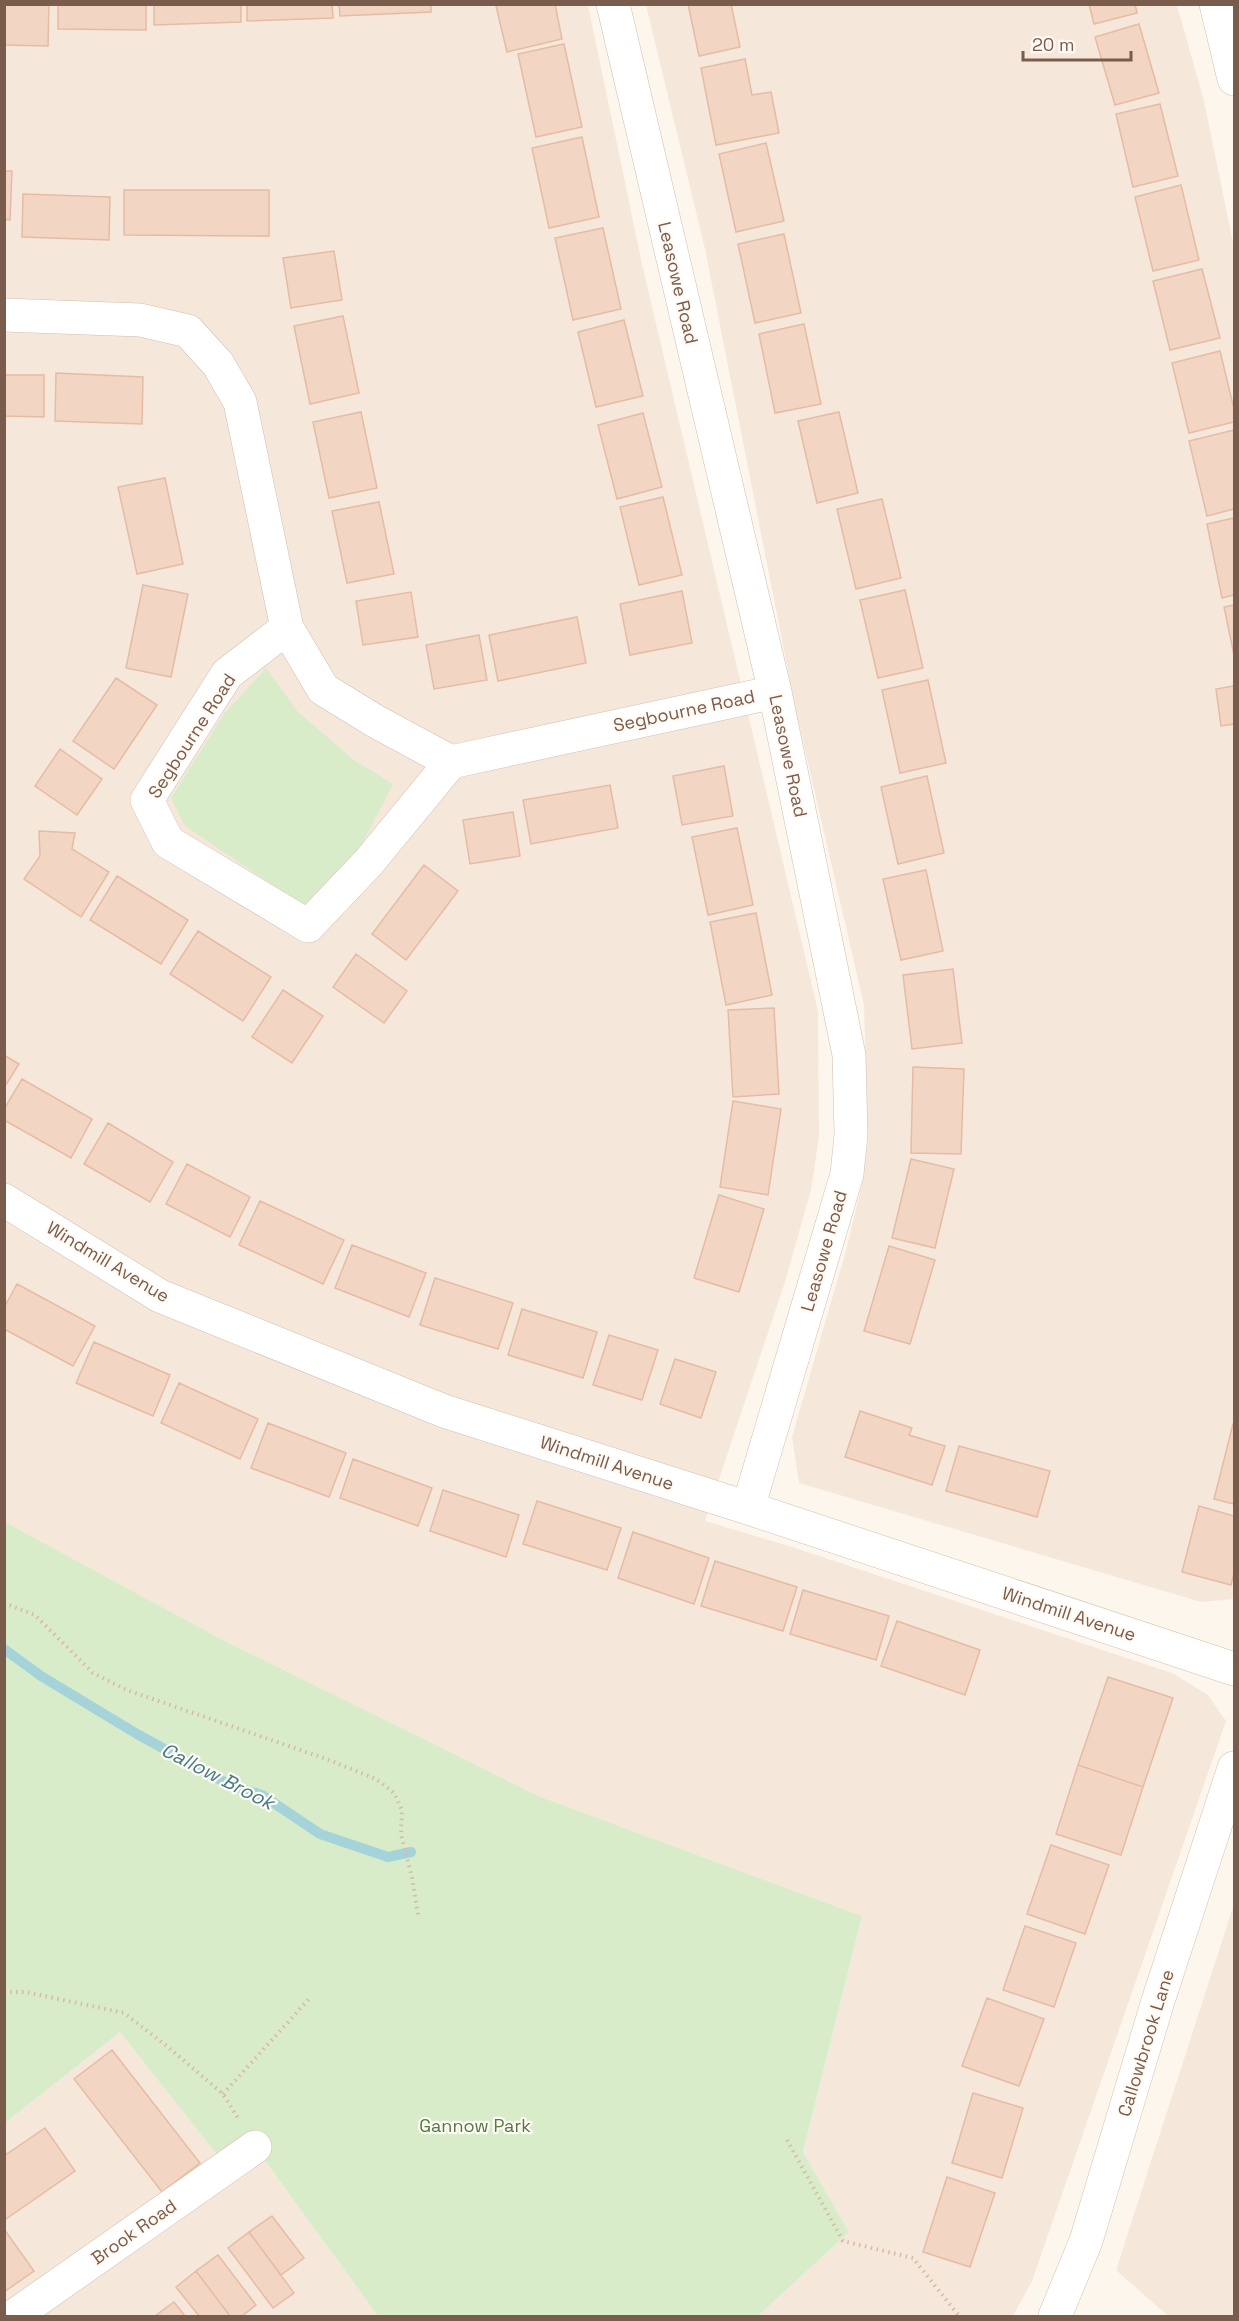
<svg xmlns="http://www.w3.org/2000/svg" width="1239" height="2321" viewBox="0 0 1239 2321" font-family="'Space Grotesk',sans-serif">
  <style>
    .residential { fill: #f5e8da }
    .green { fill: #d8ecc9 }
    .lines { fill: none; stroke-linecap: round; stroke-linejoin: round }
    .stream { stroke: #a5d3da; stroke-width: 10 }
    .building { fill: #f3d5c3; stroke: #e6bba3; stroke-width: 1.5 }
    .street-casing { stroke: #d1beb0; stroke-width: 34 }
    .secondary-casing { stroke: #d6c0b0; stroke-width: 34 }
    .path { stroke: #d9b8a5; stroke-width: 4; stroke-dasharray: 1.5 4.5; stroke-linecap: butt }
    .street { stroke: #fff; stroke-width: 33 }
    .secondary { stroke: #fff; stroke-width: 33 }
    .labels { text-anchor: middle; stroke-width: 4.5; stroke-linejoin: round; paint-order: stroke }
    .street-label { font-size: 18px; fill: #7a5c4d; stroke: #fffaf3 }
    .park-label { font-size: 18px; fill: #537a41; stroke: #fffaf3 }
    .water-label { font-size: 20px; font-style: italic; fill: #437c86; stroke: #fffaf3 }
  </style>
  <rect width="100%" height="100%" fill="#fdf6ec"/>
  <path class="residential" d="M 4,5 L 588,5 L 642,264 L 818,1011 L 819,1136 L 811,1190 L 785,1282 L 705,1521 L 786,1545 L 1172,1673 L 1208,1695 L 1226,1721 L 1032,2281 L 1013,2316 L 758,2316 L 849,2232 L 803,2152 L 862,1916 L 541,1797 L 223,1640 L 5,1522 Z
    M 646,5 L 1177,5 L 1204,101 L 1234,247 L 1234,1599 L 1201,1602 L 799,1483 L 792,1437 L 847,1247 L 861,1187 L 868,1140 L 864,1005 L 796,711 L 705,249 Z
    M 1234,1904 L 1234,2316 L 1168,2316 L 1116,2270 Z
    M 120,2032 L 227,2166 L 255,2147 L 378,2316 L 5,2316 L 5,2123 Z"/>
  <path class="green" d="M 266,668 L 298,712 L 354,760 L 393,784 L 356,855 L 307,908 L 185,826 L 171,798 L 224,714 Z
    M 5,1522 L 223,1640 L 541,1797 L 862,1916 L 803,2152 L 849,2232 L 758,2316 L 378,2316 L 255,2147 L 227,2167 L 120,2032 L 5,2123 Z"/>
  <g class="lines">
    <path class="stream" d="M 4,1649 L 41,1676 L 137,1734 L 230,1785 L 262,1795 L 320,1834 L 388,1857 L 411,1852"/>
  </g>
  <path class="building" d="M 4,4 L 49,4 L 48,46 L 4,45 Z
    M 58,4 L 146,4 L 146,30 L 58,29 Z
    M 154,4 L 241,4 L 241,22 L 154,25 Z
    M 247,4 L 332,4 L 333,18 L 247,21 Z
    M 339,4 L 431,4 L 431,12 L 340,16 Z
    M 501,4 L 555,4 L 562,39 L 507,52 L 496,6 Z
    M 688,4 L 731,4 L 740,47 L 699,56 Z
    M 1089,4 L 1135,4 L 1137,13 L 1094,24 Z
    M 1139,24 L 1159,93 L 1115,105 L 1095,37 Z
    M 564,44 L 582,127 L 536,137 L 518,54 Z
    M 745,59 L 752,95 L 771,92 L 779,133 L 716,145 L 701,68 Z
    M 1160,104 L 1178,176 L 1133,187 L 1116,114 Z
    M 582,137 L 599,217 L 549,228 L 532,148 Z
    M 766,143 L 784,221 L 736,232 L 719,154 Z
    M 4,171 L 12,171 L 10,220 L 4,219 Z
    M 1181,185 L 1199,260 L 1153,271 L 1135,197 Z
    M 124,190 L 269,190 L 269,236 L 124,235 Z
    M 23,194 L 110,197 L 109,240 L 22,237 Z
    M 603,228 L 621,309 L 573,320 L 555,238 Z
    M 784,234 L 801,313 L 755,323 L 738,244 Z
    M 334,251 L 342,300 L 291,308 L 283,258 Z
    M 1202,269 L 1220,338 L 1170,350 L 1153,281 Z
    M 343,316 L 359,393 L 310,404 L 294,326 Z
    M 624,320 L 643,396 L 596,407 L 578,332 Z
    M 804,324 L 821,404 L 775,413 L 759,334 Z
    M 1220,351 L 1234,409 L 1234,422 L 1189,433 L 1172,363 Z
    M 56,373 L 143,377 L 142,424 L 55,421 Z
    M 4,375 L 44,375 L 44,417 L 4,416 Z
    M 361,412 L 377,488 L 329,498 L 313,422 Z
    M 839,412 L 858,493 L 817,503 L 798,421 Z
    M 643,413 L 662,487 L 617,499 L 598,425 Z
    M 1234,430 L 1234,509 L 1207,516 L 1189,441 Z
    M 165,478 L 183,564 L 137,574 L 118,487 Z
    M 663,497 L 682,575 L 639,585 L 620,507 Z
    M 882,499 L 901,578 L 856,589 L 837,509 Z
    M 379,502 L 394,574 L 347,583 L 332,511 Z
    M 1234,518 L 1234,595 L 1222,598 L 1207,524 Z
    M 143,585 L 188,594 L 171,677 L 126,668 Z
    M 905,590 L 923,668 L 878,678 L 860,600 Z
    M 682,591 L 692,643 L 630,655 L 620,604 Z
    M 411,592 L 418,637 L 363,645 L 356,601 Z
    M 1234,605 L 1234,655 L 1224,607 Z
    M 577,617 L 586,663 L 498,681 L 489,635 Z
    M 479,635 L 487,680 L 434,689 L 426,645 Z
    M 116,678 L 157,705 L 114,769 L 73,741 Z
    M 928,680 L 946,763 L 900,773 L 882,690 Z
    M 1234,686 L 1234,724 L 1221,726 L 1216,689 Z
    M 60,749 L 102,779 L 77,815 L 35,786 Z
    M 724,766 L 733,816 L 682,825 L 673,776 Z
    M 927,776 L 944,853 L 898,864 L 881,787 Z
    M 610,785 L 618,828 L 531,844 L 523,800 Z
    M 513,812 L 520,856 L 470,864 L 463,820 Z
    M 737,828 L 753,905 L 708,915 L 692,837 Z
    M 39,831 L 75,833 L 72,849 L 109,872 L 81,917 L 24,879 L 40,856 Z
    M 424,865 L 458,891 L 406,960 L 372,934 Z
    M 926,870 L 943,951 L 901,960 L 883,879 Z
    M 117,876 L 188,920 L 161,964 L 90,920 Z
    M 756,913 L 772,995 L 726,1005 L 710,922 Z
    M 198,931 L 271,977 L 243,1021 L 170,974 Z
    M 356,954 L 407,991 L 384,1023 L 333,987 Z
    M 953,969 L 962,1043 L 912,1049 L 903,975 Z
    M 283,990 L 323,1016 L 292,1063 L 252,1037 Z
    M 774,1008 L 779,1094 L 733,1097 L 728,1010 Z
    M 4,1055 L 19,1064 L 4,1088 Z
    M 913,1067 L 964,1069 L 961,1154 L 911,1153 Z
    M 22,1079 L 92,1119 L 71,1158 L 4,1120 L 4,1109 Z
    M 733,1101 L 781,1109 L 768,1195 L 720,1187 Z
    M 108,1123 L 173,1162 L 150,1202 L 84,1164 Z
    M 911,1159 L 954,1169 L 935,1248 L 892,1238 Z
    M 187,1164 L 250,1197 L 230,1237 L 166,1204 Z
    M 719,1195 L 764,1209 L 739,1292 L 694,1278 Z
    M 260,1201 L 344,1240 L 323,1284 L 239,1245 Z
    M 352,1245 L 426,1273 L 409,1317 L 335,1288 Z
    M 889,1246 L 935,1260 L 910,1344 L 864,1331 Z
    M 435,1278 L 513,1303 L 498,1349 L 420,1325 Z
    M 17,1284 L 95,1326 L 73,1366 L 4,1329 L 4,1308 Z
    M 522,1309 L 597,1332 L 583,1378 L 508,1355 Z
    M 609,1335 L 658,1350 L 642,1400 L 593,1385 Z
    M 94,1342 L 170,1375 L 153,1416 L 76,1383 Z
    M 675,1359 L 716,1372 L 701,1418 L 660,1404 Z
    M 179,1383 L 258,1419 L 240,1459 L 161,1423 Z
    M 860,1411 L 912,1428 L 909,1435 L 945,1446 L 932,1485 L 845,1457 Z
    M 268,1423 L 346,1453 L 329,1497 L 251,1468 Z
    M 1233,1424 L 1234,1424 L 1234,1504 L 1214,1499 Z
    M 959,1446 L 1050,1471 L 1037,1517 L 946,1491 Z
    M 353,1459 L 432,1488 L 418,1526 L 340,1498 Z
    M 443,1490 L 519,1515 L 506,1557 L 430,1531 Z
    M 537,1501 L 621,1528 L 607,1570 L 523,1544 Z
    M 1199,1506 L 1234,1516 L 1234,1573 L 1231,1585 L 1182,1572 Z
    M 633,1532 L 709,1558 L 694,1604 L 618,1578 Z
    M 715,1561 L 797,1587 L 783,1631 L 701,1606 Z
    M 803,1590 L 889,1616 L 876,1660 L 790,1634 Z
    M 897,1621 L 980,1650 L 965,1695 L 881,1666 Z
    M 1108,1677 L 1173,1698 L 1143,1787 L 1078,1765 Z
    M 1078,1765 L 1143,1787 L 1121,1855 L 1056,1834 Z
    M 1051,1845 L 1109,1865 L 1085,1934 L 1027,1914 Z
    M 1025,1926 L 1076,1943 L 1054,2007 L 1003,1990 Z
    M 987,1998 L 1044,2019 L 1019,2086 L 962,2066 Z
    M 112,2050 L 200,2163 L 162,2192 L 74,2079 Z
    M 973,2093 L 1023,2108 L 1002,2178 L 952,2163 Z
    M 45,2128 L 75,2171 L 6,2219 L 4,2216 L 4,2156 Z
    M 947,2177 L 995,2193 L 970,2267 L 923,2252 Z
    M 272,2216 L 304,2258 L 281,2275 L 249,2232 Z
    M 4,2229 L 34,2271 L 4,2292 Z
    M 249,2232 L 294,2293 L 273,2308 L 228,2248 Z
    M 218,2255 L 256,2305 L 242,2316 L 230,2316 L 196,2271 Z
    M 196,2271 L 230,2316 L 199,2316 L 176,2287 Z
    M 174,2302 L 185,2316 L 155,2316 Z"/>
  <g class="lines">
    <defs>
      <path id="street" d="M 613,4 L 775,692 L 849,1055 L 851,1135 L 847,1174 L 748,1508
        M 4,315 L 140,320 L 188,331 L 218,364 L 240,402 L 287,628 L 323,689 L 375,721 L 451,762 L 775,692
        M 287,628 L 227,674 L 147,800 L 168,842 L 308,926 L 368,863 L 451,762
        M 4,1200 L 160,1296 L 444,1411 L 748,1508 L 1234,1669
        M 14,2316 L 255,2147"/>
      <path id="secondary" d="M 1216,4 L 1234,79
        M 1055,2316 L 1086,2241 L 1158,2001 L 1234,1768"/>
    </defs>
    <use href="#street" class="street-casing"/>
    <use href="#secondary" class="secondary-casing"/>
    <path class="path" d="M 4,1603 L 35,1615 L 93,1673 L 127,1690 L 329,1760 L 376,1779 L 394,1793 L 402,1810 L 401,1835 L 412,1877 L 418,1915
      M 4,1992 L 26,1992 L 124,2013 L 168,2047 L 223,2094 L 238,2118
      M 223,2094 L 309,1999
      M 787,2140 L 843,2241 L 913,2258 L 959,2316"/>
    <use href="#street" class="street"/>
    <use href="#secondary" class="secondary"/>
  </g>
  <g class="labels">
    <g class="street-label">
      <text transform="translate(678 283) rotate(77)" y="6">Leasowe Road</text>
      <text transform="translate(684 711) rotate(-12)" y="6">Segbourne Road</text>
      <text transform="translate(192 736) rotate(-57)" y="6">Segbourne Road</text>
      <text transform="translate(788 756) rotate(78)" y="6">Leasowe Road</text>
      <text transform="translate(824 1251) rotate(-74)" y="6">Leasowe Road</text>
      <text transform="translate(108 1262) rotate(31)" y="6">Windmill Avenue</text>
      <text transform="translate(607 1463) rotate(18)" y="6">Windmill Avenue</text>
      <text transform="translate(1069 1614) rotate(18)" y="6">Windmill Avenue</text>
      <text transform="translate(1146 2043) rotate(-73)" y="6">Callowbrook Lane</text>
      <text transform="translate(134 2232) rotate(-35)" y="6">Brook Road</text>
    </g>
    <g class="park-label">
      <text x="475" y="2132">Gannow Park</text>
    </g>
    <g class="water-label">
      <text transform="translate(218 1776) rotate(27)" y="7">Callow Brook</text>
    </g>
  </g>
  <rect width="1239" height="2321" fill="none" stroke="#7a5c4d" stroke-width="12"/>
  <path d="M1023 51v9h108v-9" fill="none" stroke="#7a5c4d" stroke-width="3"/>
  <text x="1032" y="51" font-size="18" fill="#7a5c4d" stroke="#fffaf3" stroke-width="4.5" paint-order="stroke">20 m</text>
</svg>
